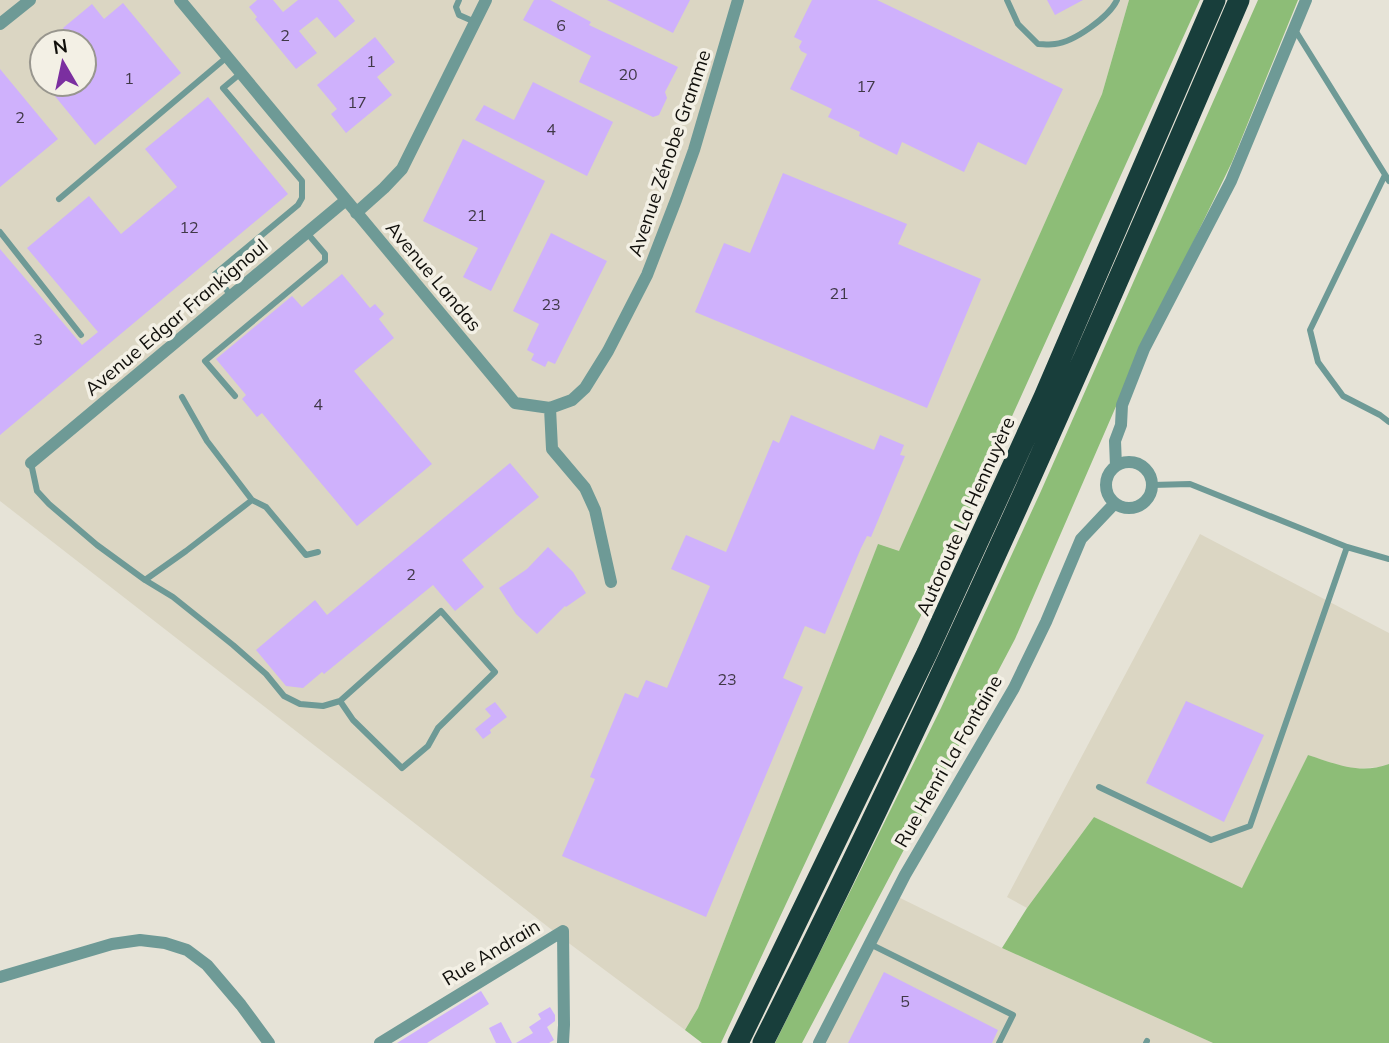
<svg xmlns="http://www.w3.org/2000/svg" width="1389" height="1043" viewBox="0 0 1389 1043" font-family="Mulish,sans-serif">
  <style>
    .built { fill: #dbd6c3; fill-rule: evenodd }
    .forest { fill: #8dbd77 }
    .building { fill: #cfb1fc }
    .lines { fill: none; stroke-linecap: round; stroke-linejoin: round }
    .service { stroke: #6e9a96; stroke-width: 6 }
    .minor { stroke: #6e9a96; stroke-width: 12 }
    .motorway { stroke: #183e3b; stroke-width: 21 }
    .labels { text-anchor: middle; stroke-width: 7; stroke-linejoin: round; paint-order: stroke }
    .number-label { font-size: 16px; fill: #403847 }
    .street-label { font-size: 19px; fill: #100f0b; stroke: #f3f0e5 }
  </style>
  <rect width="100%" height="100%" fill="#e6e3d7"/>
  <path class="built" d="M 0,0 L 1129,0 L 1102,94 L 899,552 L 878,545 L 698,1008 L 685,1030 L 570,944 L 0,501 ZM 42,42 L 84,42 L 84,84 L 42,84 Z
    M 1200,534 L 1389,633 L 1389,764 L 1381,767 L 1349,769 L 1308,755 L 1242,889 L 1094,817 L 1027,908 L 1007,897 Z
    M 892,894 L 1002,948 L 1213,1043 L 818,1043 Z"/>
  <path class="forest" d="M 1129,0 L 1200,0 L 953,547 L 721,1043 L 702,1043 L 685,1030 L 698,1008 L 878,544 L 899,551 L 1102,94 Z
    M 1258,0 L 1298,0 L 1232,162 L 1137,358 L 1015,639 L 802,1043 L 775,1043 L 941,708 L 1041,491 Z
    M 1308,755 C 1336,764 1360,775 1389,764 L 1389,1043 L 1213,1043 L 1002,948 L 1027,908 L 1094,817 L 1242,888 Z"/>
  <path class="building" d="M 257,0 L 273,0 L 283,12 L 298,0 L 338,0 L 355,21 L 335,38 L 317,17 L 299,31 L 317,53 L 296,69 L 255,19 L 257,17 L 249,7 Z
    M 534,0 L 550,0 L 591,22 L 589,25 L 678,67 L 665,92 L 667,98 L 659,115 L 653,117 L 579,82 L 591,56 L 523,20 Z
    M 607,0 L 690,0 L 673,33 Z
    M 812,0 L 877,0 L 1063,89 L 1026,165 L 978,142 L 964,172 L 902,142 L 897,155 L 859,136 L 860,132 L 828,117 L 832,109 L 790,89 L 807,54 L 801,51 L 799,47 L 802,41 L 794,37 Z
    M 1047,0 L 1083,0 L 1055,15 Z
    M 123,3 L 181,73 L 95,145 L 45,84 L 84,84 L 84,42 L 75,42 L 63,28 L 92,4 L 104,19 Z
    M 375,37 L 395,62 L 377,77 L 392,95 L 346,133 L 331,114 L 337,109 L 317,85 Z
    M 0,69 L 58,139 L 0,187 Z
    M 533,82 L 613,122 L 587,176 L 475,120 L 484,105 L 514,120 Z
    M 208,97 L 288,194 L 0,435 L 0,249 L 82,345 L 98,332 L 27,248 L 89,196 L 121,234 L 177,187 L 145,149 Z
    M 463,139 L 545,181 L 491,291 L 463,277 L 478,248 L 423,221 Z
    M 783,173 L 907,224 L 898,244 L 981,279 L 927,408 L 695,312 L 724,243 L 750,253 Z
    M 551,233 L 607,261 L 555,364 L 548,361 L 545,367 L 531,360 L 534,354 L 527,350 L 539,324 L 513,311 Z
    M 342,274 L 370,308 L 375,304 L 384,314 L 379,319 L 394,338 L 354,371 L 432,464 L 357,526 L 262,413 L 257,417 L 242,399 L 246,395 L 216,359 L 292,296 L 302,307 Z
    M 791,415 L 874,450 L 880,435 L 904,445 L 900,455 L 905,456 L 871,537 L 867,536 L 861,548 L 825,634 L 805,626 L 783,678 L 803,687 L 706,917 L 562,856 L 595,779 L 590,777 L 625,693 L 638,698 L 646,680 L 667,688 L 710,586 L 671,569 L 686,535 L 726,552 L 773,440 L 779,443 Z
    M 510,463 L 539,497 L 462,560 L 484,587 L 455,611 L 433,585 L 324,674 L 322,672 L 303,688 L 286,686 L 256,650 L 315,600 L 327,615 Z
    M 548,547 L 573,572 L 586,593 L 566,607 L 565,606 L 537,634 L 516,614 L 499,588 L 527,569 Z
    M 1186,701 L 1264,735 L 1224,822 L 1146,783 Z
    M 495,702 L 507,717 L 490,730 L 491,733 L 483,739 L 475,729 L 491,716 L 485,709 Z
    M 884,972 L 998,1030 L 992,1043 L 848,1043 Z
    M 481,991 L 489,1004 L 427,1043 L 397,1043 Z
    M 550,1007 L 555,1015 L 555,1021 L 547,1027 L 554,1040 L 549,1043 L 516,1043 L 533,1033 L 529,1027 L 541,1019 L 538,1014 Z
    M 501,1022 L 512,1043 L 496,1043 L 489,1028 Z"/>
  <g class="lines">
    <path class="service" d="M 459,0 L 456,7 L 459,15 L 475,22
      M 1007,0 L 1018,24 L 1038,44 C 1043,44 1049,45 1055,44 C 1074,42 1109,17 1117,0
      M 1295,30 L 1389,181
      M 1385,175 L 1310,330 L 1318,362 L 1343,396 L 1380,415 L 1389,422
      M 59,199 L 227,57
      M 0,232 L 81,335
      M 231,296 L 215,274 L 298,205 L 302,198 L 302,181 L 223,88 L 241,73
      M 235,396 L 205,361 L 325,261 L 325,254 L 307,233
      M 31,463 L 37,491 L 49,504 L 97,545 L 145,580 L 173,597 L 233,645 L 266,674 L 284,696 L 300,704 L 323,706 L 340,701 L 441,611 L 495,672 L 438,728 L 428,746 L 402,768 L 353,720 L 340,701
      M 252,500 L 266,507 L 306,555 L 318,552
      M 1347,547 L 1389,559
      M 145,580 L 186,551 L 252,500 L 207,441 L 182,397
      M 1099,787 L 1211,840 L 1250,826 L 1347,547 L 1190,484 L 1152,485
      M 870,944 L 1013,1015 L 999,1043
      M 1146,1043 L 1147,1041"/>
    <path class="minor" d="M 180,0 L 515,403 L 550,408 L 572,400 L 585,388 L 608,351 L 647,275 L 676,200 L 694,150 L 738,0
      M 0,24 L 30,0
      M 356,213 L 384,188 L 402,169 L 486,0
      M 550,408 L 552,449 L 585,488 L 595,510 L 611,582
      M1106 485a23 23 0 1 1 46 0a23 23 0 1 1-46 0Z
      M 31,463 L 346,200
      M 1116,466 L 1115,441 L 1121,425 L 1122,405 L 1144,349 L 1231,181 L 1306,0
      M 0,977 L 112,944 L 140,940 L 165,943 L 187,950 L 207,965 L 241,1005 L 269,1043
      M 380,1043 L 563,931 L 564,1025 L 563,1043
      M 819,1043 L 905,875 L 1014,688 L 1046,622 L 1081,539 L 1115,503"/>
    <path class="motorway" d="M 738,1043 L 927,653 L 1044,397 L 1215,0
      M 763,1043 C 935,701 1089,351 1239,0"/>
  </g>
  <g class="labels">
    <g class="number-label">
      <text x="561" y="31">6</text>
      <text x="285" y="41">2</text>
      <text x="371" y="67">1</text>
      <text x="628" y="80">20</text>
      <text x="129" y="84">1</text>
      <text x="866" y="92">17</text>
      <text x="357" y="108">17</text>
      <text x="20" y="123">2</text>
      <text x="551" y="135">4</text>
      <text x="477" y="221">21</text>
      <text x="189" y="233">12</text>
      <text x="839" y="299">21</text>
      <text x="551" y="310">23</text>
      <text x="38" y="345">3</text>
      <text x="318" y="410">4</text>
      <text x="411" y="580">2</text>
      <text x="727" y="685">23</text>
      <text x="905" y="1007">5</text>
    </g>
    <g class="street-label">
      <text transform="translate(669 153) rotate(-71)" y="7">Avenue Zénobe Gramme</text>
      <text transform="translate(434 276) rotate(50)" y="7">Avenue Landas</text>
      <text transform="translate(176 317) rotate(-40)" y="7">Avenue Edgar Frankignoul</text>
      <text transform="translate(965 516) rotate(-66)" y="7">Autoroute La Hennuyère</text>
      <text transform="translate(948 761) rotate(-60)" y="7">Rue Henri La Fontaine</text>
      <text transform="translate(491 952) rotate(-31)" y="7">Rue Andrain</text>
    </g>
  </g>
  <g transform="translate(63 63) rotate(351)"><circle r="33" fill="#f3f0e5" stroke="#98968e" stroke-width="2"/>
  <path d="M0-5L12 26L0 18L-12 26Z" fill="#7b2fa0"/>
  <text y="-10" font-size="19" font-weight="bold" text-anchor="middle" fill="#100f0b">N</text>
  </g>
</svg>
